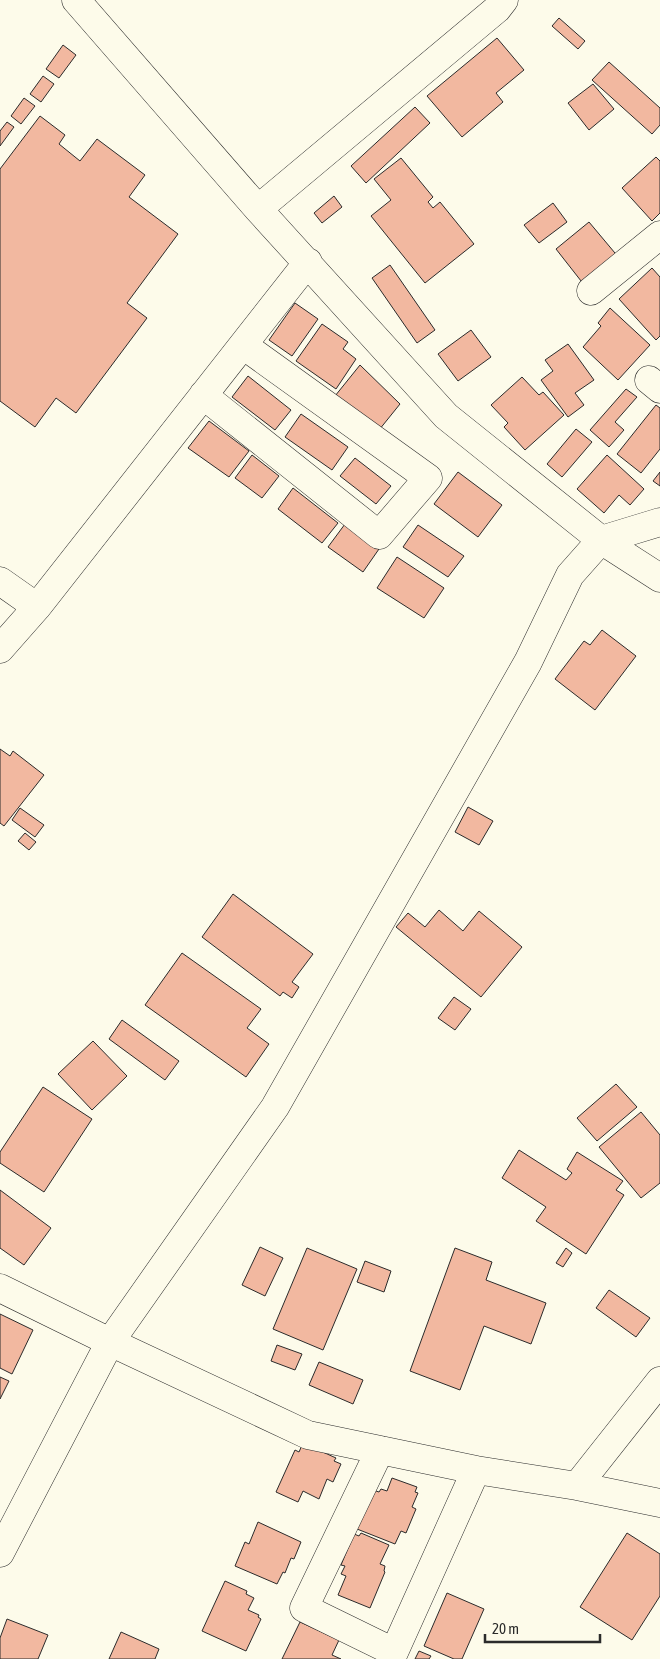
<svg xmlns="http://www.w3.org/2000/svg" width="660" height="1659" viewBox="0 0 660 1659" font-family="'Asap Condensed',sans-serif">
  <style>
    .building { fill: #f2b8a0; stroke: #2b2b2b }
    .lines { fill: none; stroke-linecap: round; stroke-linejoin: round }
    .minor-casing { stroke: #2b2b2b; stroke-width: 29 }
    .minor { stroke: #fdfbea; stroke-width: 28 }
  </style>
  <rect width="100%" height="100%" fill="#fdfbea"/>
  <path class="building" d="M 559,18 L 585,41 L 578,49 L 552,26 Z
    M 497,38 L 524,70 L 496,93 L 503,102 L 462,137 L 427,96 Z
    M 63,45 L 76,55 L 59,78 L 46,69 Z
    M 609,62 L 660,108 L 660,125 L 652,134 L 592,80 Z
    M 43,76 L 54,84 L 41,102 L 30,94 Z
    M 593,84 L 614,109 L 589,130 L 568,103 Z
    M 24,98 L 35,106 L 21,124 L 11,116 Z
    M 415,107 L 430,123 L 366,183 L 351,166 Z
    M 40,116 L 65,135 L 59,144 L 80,161 L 97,139 L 145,175 L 129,197 L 178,234 L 127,303 L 147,318 L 76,413 L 56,398 L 35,427 L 0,401 L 0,169 Z
    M 7,122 L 14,127 L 0,146 L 0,131 Z
    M 656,157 L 660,161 L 660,213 L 652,221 L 622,188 Z
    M 401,158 L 433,197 L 428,202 L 433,208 L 440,202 L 474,244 L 425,283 L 371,216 L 391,200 L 374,179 Z
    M 334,196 L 342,207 L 322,223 L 314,213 Z
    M 553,203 L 567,222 L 539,243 L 524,225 Z
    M 589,222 L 620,259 L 585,286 L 556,249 Z
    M 390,265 L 435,330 L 417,343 L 372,278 Z
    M 652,268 L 660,277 L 660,336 L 656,340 L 619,299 Z
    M 295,303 L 318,319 L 292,356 L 269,340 Z
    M 610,308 L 650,345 L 618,380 L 583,347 L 601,326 L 598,323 Z
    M 322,324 L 348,342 L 343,349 L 356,359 L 336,389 L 296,361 Z
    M 471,330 L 491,357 L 458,381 L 438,354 Z
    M 568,344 L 594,380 L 575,393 L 584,405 L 568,417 L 541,380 L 553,371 L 545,360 Z
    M 360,365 L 400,404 L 379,430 L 335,396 Z
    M 248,376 L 291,410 L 275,430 L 232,397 Z
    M 522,377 L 539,395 L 543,392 L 564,415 L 525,450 L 504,427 L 508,423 L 491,405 Z
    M 626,389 L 637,397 L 615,422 L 624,430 L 609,447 L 590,430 Z
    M 656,405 L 660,408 L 660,449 L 641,473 L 617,454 Z
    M 301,414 L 348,447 L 332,470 L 285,437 Z
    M 209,421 L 249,451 L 229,477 L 188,448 Z
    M 576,429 L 592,442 L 562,477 L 547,464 Z
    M 252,455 L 279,476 L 262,498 L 235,478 Z
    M 607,455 L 644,489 L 630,505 L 619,495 L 604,513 L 577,489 Z
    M 355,458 L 391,486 L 376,504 L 340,476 Z
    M 458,472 L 502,505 L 478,537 L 434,504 Z
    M 660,472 L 660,486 L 653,481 Z
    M 293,488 L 338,523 L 322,543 L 278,509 Z
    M 345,524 L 379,549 L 363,572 L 328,547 Z
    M 418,525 L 464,556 L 448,577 L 403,547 Z
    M 397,557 L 444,588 L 424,618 L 377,588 Z
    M 602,630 L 636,656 L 595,710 L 555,679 L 584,641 L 590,645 Z
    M 0,749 L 10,756 L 13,751 L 44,775 L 4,826 L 0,823 Z
    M 468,807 L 493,821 L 479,845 L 455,832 Z
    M 20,808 L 44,825 L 35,837 L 12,820 Z
    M 25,833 L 36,842 L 29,850 L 18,841 Z
    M 233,894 L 313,954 L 292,982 L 299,987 L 292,998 L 283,992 L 280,996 L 202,937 Z
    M 439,910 L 463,931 L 479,911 L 522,947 L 481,997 L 396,927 L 408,913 L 425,927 Z
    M 182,953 L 261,1009 L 247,1028 L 269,1044 L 246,1077 L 145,1005 Z
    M 454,997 L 471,1009 L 455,1030 L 438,1018 Z
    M 122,1020 L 179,1061 L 165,1080 L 109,1039 Z
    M 93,1041 L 127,1076 L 92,1110 L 58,1074 Z
    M 616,1084 L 637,1107 L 597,1141 L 577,1118 Z
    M 43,1087 L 92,1119 L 44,1192 L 0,1163 L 0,1152 Z
    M 641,1112 L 660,1135 L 660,1183 L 641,1198 L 599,1147 Z
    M 519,1150 L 566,1180 L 572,1173 L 567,1169 L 577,1152 L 623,1181 L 616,1190 L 624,1195 L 586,1254 L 536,1221 L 546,1207 L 502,1178 Z
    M 0,1190 L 51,1228 L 24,1265 L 0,1248 Z
    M 260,1247 L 283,1258 L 265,1296 L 242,1285 Z
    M 307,1248 L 357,1269 L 323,1350 L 273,1329 Z
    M 455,1248 L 492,1262 L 486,1280 L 546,1303 L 531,1344 L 484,1326 L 460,1390 L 410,1371 Z
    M 566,1248 L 572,1253 L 563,1267 L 556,1263 Z
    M 365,1261 L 391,1271 L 384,1292 L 357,1282 Z
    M 609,1290 L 650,1318 L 636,1337 L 596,1308 Z
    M 0,1314 L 33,1330 L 12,1374 L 0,1368 Z
    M 277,1345 L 302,1354 L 295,1370 L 271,1361 Z
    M 319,1362 L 363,1380 L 353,1404 L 309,1385 Z
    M 0,1377 L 9,1381 L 0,1399 Z
    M 303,1443 L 336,1458 L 334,1461 L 341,1464 L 333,1482 L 327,1479 L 319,1499 L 303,1491 L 298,1502 L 276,1492 L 295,1450 L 299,1452 Z
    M 392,1478 L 417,1487 L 415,1492 L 418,1493 L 412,1507 L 416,1509 L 406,1533 L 401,1531 L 395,1544 L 357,1529 L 373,1490 L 379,1492 L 381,1489 L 387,1491 Z
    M 258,1522 L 301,1542 L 294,1559 L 291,1558 L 285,1573 L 283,1572 L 277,1584 L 235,1566 L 245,1542 L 249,1544 Z
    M 361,1533 L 389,1545 L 380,1564 L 385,1566 L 384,1571 L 385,1572 L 370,1608 L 338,1595 L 346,1576 L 341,1574 L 345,1566 L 341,1565 L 354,1534 L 359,1536 Z
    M 627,1533 L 660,1554 L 660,1596 L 632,1640 L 580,1607 Z
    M 225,1581 L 247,1591 L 246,1594 L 254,1598 L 248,1610 L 259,1615 L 258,1617 L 261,1619 L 246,1651 L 202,1631 Z
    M 447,1593 L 484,1609 L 462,1659 L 454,1659 L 424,1646 Z
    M 7,1619 L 48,1635 L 38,1659 L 0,1659 L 0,1638 Z
    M 300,1622 L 339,1640 L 332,1655 L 341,1659 L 282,1659 Z
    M 121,1632 L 159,1649 L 155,1659 L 109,1659 Z
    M 419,1651 L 431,1656 L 429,1659 L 415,1659 Z"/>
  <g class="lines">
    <defs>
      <path id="minor" d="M 76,0 L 258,209 L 446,416 L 601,540 L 660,578
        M 258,209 L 497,9 L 504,0
        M 591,291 L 660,235
        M 649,380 L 660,389
        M 203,395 L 379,535 L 428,478 L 243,345
        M 0,581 L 37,607
        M 0,649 L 37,607 L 308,262
        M 0,1288 L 110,1342 L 308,1435 L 476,1470 L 577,1486 L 660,1503
        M 380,1450 L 304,1608 L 394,1652
        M 577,1486 L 660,1381
        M 0,1553 L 110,1342 L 275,1107 L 528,662 L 570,575 L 601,540 L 660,522
        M 391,1659 L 476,1470"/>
    </defs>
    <use href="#minor" class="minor-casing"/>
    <use href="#minor" class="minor"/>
  </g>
  <path d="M485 1634v8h115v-8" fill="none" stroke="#2b2b2b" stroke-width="2.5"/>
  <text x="492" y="1634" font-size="15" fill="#2b2b2b" stroke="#fdfbea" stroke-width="4" paint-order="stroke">20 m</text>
</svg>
